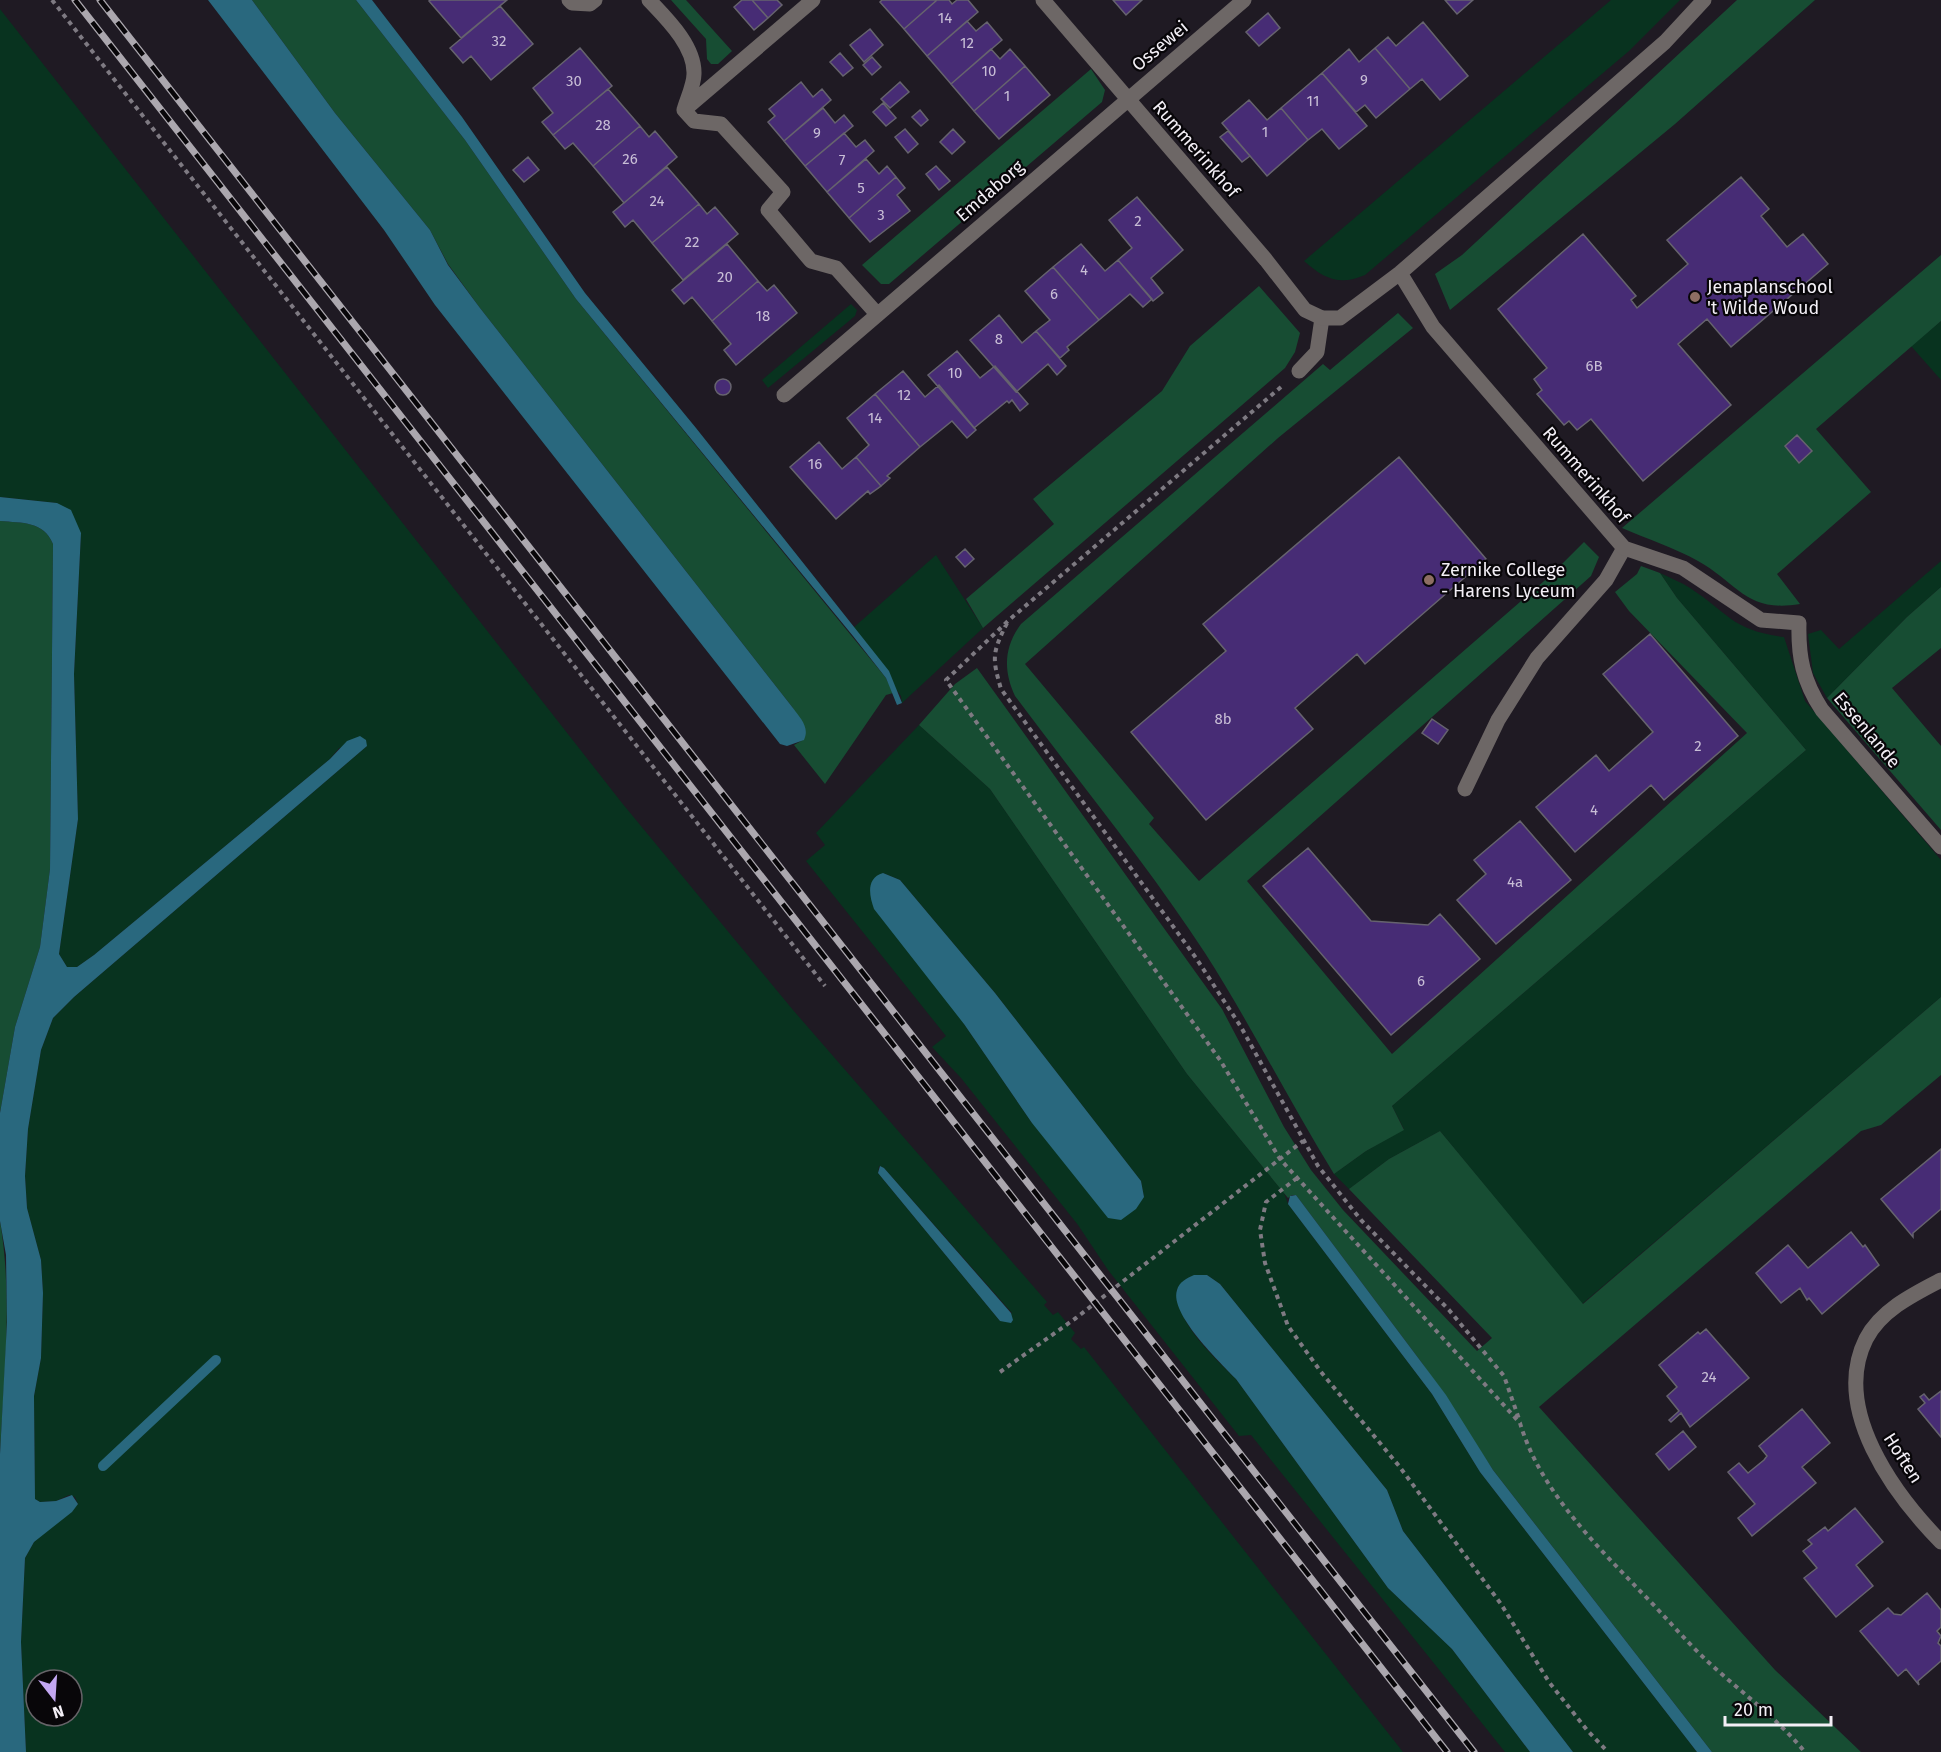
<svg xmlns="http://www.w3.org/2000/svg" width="1941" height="1752" viewBox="0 0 1941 1752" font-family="'Fira Sans',sans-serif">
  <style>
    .green { fill: #08331f; fill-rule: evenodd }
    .forest { fill: #174d33 }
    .water { fill: #29687e }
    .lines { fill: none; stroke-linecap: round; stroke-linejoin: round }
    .stream { stroke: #29687e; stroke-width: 10 }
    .building { fill: #472c75; stroke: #66636e; stroke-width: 1.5 }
    .path { stroke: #7e7a82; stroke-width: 4; stroke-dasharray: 4.5 4.5; stroke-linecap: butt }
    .lane { stroke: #6d6766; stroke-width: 15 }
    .street { stroke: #6d6766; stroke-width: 15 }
    .rail-casing { stroke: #aba7ae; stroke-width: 7 }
    .rail { stroke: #080609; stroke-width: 4.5; stroke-dasharray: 14; stroke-linecap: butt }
    .education-dot { fill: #8d6e63; stroke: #080609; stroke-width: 2 }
    .labels { text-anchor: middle; stroke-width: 4.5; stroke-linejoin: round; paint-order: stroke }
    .number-label { font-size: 15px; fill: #c8bed6 }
    .street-label { font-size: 18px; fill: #f3eff6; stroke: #080609 }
    .poi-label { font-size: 18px; fill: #f3eff6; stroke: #080609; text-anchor: start }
  </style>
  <rect width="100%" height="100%" fill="#1f1a23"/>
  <path class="green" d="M 1611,0 L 1680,0 L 1629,51 L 1365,275 C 1340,286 1324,279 1304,261 Z
    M 0,9 L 622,803 L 793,1010 L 1047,1302 L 1044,1305 L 1053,1315 L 1058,1312 L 1075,1333 L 1071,1339 L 1081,1349 L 1084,1347 L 1403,1752 L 26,1752 L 21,1642 L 25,1558 L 34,1542 L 78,1504 L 75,1497 L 69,1495 L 56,1501 L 40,1502 L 35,1499 L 34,1396 L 41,1358 L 43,1293 L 41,1260 L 27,1208 L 25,1176 L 28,1129 L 41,1050 L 53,1018 L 74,997 L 367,746 L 339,748 L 330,759 L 94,955 L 77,967 L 67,967 L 59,954 L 78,819 L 74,674 L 81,533 L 57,503 L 0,497 ZM 879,1166 L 884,1168 L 1012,1313 L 1000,1321 L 878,1173 ZM 36,1680 L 72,1680 L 72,1716 L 36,1716 Z
    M 851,304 L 857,310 L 855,316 L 768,388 L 762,380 Z
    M 1941,321 L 1941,380 L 1911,346 Z
    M 936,555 L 983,628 L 902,703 L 901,696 L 853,628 Z
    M 1941,561 L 1941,587 L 1907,617 L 1827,698 L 1813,673 L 1808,634 L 1821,630 L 1839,649 Z
    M 1660,573 C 1670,578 1681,582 1690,588 C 1730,614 1731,630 1784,637 L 1805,701 L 1941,860 L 1941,997 L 1582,1304 L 1440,1131 L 1389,1159 L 1349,1189 L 1334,1174 L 1366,1151 L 1404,1129 L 1392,1106 L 1806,750 L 1677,598 Z
    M 919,725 L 990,789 L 1187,1074 L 1284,1193 L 1288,1204 L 1432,1394 L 1480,1472 L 1697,1752 L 1573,1752 L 1403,1531 L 1387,1490 L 1220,1284 L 1207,1275 L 1177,1289 C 1174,1321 1215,1358 1236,1379 L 1388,1588 L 1452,1649 L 1530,1752 L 1505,1752 L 1251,1435 L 1239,1436 L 1108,1270 L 1078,1225 L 961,1078 L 932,1047 L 946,1036 L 806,861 L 825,845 L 816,833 ZM 883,873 L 900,880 L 995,993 L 1141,1181 L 1144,1197 L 1032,1123 L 964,1024 Z"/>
  <path class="forest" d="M 252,0 L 356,0 L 465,140 L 576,299 L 886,678 L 893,693 L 886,695 L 825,784 L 794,745 L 803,740 L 793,708 L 480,308 L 448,264 L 430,230 L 335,113 Z
    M 671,0 L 686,0 L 732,51 L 718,64 L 711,64 L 707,59 L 706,39 Z
    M 1737,0 L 1815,0 L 1675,124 L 1450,310 L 1435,274 L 1462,255 Z
    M 1091,69 L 1105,90 L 1102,102 L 889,284 L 881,284 L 862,265 Z
    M 1941,255 L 1941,321 L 1816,429 L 1871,492 L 1777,574 L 1800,604 C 1746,613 1739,584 1698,561 C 1675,548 1647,539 1622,528 Z
    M 1259,286 L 1300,333 L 1295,352 L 1285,368 L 983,628 L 966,599 L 1054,524 L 1033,499 L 1162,391 L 1190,346 Z
    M 1398,313 L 1413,328 L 1278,438 L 1025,664 L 1154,818 L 1149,824 L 1199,881 L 1551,575 L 1584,542 L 1599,557 L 1591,576 L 1247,881 L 1392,1054 L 1747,733 L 1629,611 L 1615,592 L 1637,574 L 1641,566 L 1660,573 L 1677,598 L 1806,750 L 1392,1106 L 1404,1130 L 1366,1151 L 1334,1174 C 1289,1101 1251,1025 1205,953 C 1147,864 1078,781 1015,696 C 1003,670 1004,647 1021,624 L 1323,364 L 1330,370 Z
    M 0,521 C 22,523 44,521 53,544 L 50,869 L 40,947 L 15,1027 L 0,1113 Z
    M 1941,587 L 1941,648 L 1892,688 L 1941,746 L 1941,830 L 1827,698 L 1907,617 Z
    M 977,668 L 1222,1009 L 1284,1127 L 1311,1170 L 1343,1210 L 1477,1351 L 1492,1338 L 1349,1189 L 1389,1159 L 1440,1131 L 1583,1304 L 1941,997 L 1941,1075 L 1881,1125 L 1861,1131 L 1539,1407 L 1775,1670 L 1861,1752 L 1712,1752 L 1493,1470 L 1422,1363 L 1296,1195 L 1292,1195 L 1288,1198 L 1187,1074 L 990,789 L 919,725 L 955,684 Z
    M 0,1221 C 13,1298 4,1376 0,1454 Z"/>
  <path class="water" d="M 208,0 L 252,0 L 335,113 L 430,230 L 448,265 L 480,308 L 793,708 C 800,718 810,727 804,740 L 787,746 L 780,744 L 435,305 L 384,230 Z
    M 356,0 L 372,0 L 462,117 L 585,293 L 696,428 L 889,671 L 902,703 L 897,705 L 886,678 L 853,636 L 576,299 L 465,140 Z
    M 0,497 L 57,503 L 71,510 L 81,533 L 74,674 L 78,819 L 59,954 L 67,967 L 77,967 L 94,955 L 330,759 L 347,741 L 360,736 L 366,740 L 367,746 L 74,997 L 53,1018 L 41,1050 L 28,1129 L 25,1176 L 27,1208 L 41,1260 L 43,1293 L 41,1358 L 34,1396 L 35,1499 L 40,1502 L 56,1501 L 72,1495 L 78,1504 L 72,1512 L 34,1542 L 25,1558 L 21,1642 L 26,1752 L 0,1752 L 0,1454 L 7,1322 L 6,1255 L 0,1221 L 0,1113 L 15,1027 L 40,947 L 50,869 L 53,544 C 44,521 22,523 0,521 Z
    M 883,873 L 900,880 L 995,993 L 1141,1181 L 1144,1197 L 1136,1209 L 1121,1220 L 1108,1218 L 1032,1123 L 964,1024 L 874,909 C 869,895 866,878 883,873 Z
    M 880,1166 L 884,1168 L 1011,1313 L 1013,1320 L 1011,1323 L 1000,1321 L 878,1173 Z
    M 1296,1195 L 1446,1395 L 1493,1470 L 1712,1752 L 1697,1752 L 1480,1472 L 1432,1394 L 1288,1204 L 1290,1196 Z
    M 1194,1275 L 1207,1275 L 1220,1284 L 1387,1490 L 1403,1531 L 1573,1752 L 1530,1752 L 1452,1649 L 1388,1588 L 1236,1379 C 1221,1363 1169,1314 1177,1290 C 1179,1282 1187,1278 1194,1275 Z"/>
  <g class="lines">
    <path class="stream" d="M 103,1466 L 216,1360"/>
  </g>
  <path class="building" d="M 431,0 L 507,0 L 461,38 L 429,1 Z
    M 742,0 L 752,0 L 768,18 L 754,30 L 734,7 Z
    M 752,0 L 777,0 L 782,5 L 768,18 Z
    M 882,0 L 937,0 L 904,29 L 880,2 Z
    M 937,0 L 949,0 L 952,4 L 957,0 L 968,0 L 978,12 L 927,56 L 904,29 Z
    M 1113,0 L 1142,0 L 1126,15 Z
    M 1445,0 L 1473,0 L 1457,14 Z
    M 500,6 L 533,44 L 491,80 L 471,56 L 463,63 L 450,48 Z
    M 1268,13 L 1280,28 L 1259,46 L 1246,32 Z
    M 967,21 L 976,31 L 987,22 L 1002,40 L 951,84 L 927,56 Z
    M 1423,22 L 1468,76 L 1440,100 L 1422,79 L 1410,89 L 1375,48 L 1388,37 L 1396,46 Z
    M 870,29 L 883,45 L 864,62 L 850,45 Z
    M 580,48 L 612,86 L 553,135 L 542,122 L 553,113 L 533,88 Z
    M 1375,48 L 1410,89 L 1376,118 L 1365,105 L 1356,112 L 1322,73 L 1349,49 L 1359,62 Z
    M 991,49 L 1000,59 L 1010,49 L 1025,66 L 974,111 L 951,84 Z
    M 840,53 L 853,68 L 843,76 L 830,62 Z
    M 872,57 L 881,67 L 872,75 L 863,65 Z
    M 1025,66 L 1050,95 L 999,139 L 974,111 Z
    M 1322,73 L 1367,126 L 1339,149 L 1322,129 L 1308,140 L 1281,108 Z
    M 801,82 L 813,97 L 822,89 L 831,100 L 784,141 L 768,122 L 775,116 L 769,109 Z
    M 900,82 L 909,92 L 890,108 L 881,99 Z
    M 608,89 L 640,126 L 593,166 L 573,143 L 565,149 L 553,135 Z
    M 1249,100 L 1267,120 L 1281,108 L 1308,140 L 1267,176 L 1222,123 Z
    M 883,103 L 896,118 L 886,126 L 873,112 Z
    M 823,108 L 835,123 L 844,115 L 853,126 L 805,166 L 784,141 Z
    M 920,110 L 928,120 L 921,126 L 912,117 Z
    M 640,126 L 649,137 L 655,131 L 677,157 L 624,203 L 593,166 Z
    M 905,129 L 918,144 L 908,153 L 895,137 Z
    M 953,129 L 965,142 L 952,154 L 940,142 Z
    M 1228,131 L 1250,156 L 1242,162 L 1220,137 Z
    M 844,133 L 856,147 L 865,140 L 874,151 L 827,192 L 805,166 Z
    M 528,157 L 539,170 L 524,182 L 513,170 Z
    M 866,159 L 879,174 L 887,166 L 896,177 L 849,218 L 827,192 Z
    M 936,166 L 950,181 L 939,190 L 926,174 Z
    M 667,167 L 699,204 L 652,243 L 633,220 L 625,227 L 613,212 Z
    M 896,177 L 905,188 L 897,195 L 910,211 L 870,242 L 849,218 Z
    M 1741,177 L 1769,209 L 1761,216 L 1787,247 L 1803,234 L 1828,264 L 1731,347 L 1707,319 L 1678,344 L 1731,405 L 1643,481 L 1591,419 L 1577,430 L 1569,421 L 1564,425 L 1537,394 L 1542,390 L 1534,379 L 1547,368 L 1498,309 L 1583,234 L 1636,296 L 1631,300 L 1637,308 L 1688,264 L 1667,240 Z
    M 1137,197 L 1183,250 L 1151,278 L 1163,293 L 1153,301 L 1118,260 L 1132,248 L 1109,220 Z
    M 699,204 L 707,214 L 715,207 L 738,234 L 683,280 L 652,243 Z
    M 727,244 L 758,281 L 712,321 L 692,297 L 684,304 L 672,290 Z
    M 1081,244 L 1105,271 L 1118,260 L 1152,299 L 1143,307 L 1130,294 L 1099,320 L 1053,267 Z
    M 1053,267 L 1099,320 L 1067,347 L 1069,350 L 1060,358 L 1036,331 L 1050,320 L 1025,291 Z
    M 758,281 L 767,291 L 774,285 L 797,313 L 736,365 L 724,350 L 731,344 L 712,321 Z
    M 999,315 L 1022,343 L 1036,331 L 1066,366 L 1057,375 L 1048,364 L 1016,392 L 970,340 Z
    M 957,351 L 980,378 L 995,366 L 1028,404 L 1020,411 L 1012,400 L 1009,403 L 1007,401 L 974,428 L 928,375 Z
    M 903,371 L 925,397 L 939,385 L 976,430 L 967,438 L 952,421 L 920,447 L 875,394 Z
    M715 387a8 8 0 1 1 16 0a8 8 0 1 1-16 0Z
    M 875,394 L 920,447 L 887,476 L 890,478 L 881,486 L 856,457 L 869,445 L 847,418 Z
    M 1797,435 L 1812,451 L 1799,463 L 1785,446 Z
    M 819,442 L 842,469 L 856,457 L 881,486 L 870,494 L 868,491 L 836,519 L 790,467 Z
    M 1399,457 L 1486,559 L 1365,664 L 1357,654 L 1295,708 L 1313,729 L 1206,820 L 1131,732 L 1226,651 L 1203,624 Z
    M 965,549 L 974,559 L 965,567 L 956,557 Z
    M 1650,634 L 1738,736 L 1664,800 L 1651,785 L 1575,852 L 1536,807 L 1596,755 L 1609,771 L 1653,732 L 1603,674 Z
    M 1432,719 L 1448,730 L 1438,744 L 1422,733 Z
    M 1520,821 L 1571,880 L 1496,944 L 1457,900 L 1486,874 L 1474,860 Z
    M 1308,848 L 1371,921 L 1428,925 L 1440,914 L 1480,959 L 1391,1035 L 1263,886 Z
    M 1941,1149 L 1941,1209 L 1913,1233 L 1913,1237 L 1881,1199 Z
    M 1851,1232 L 1863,1247 L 1865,1245 L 1879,1265 L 1822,1314 L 1809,1298 L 1807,1300 L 1800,1288 L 1781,1303 L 1756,1273 L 1788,1245 L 1808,1268 Z
    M 1706,1329 L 1749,1378 L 1690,1427 L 1681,1413 L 1671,1422 L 1669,1420 L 1679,1411 L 1667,1396 L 1677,1387 L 1659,1365 L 1698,1332 L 1700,1334 Z
    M 1941,1391 L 1941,1437 L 1918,1409 L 1925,1403 L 1920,1397 L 1924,1394 L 1929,1400 Z
    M 1802,1409 L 1830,1443 L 1802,1467 L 1816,1483 L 1752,1536 L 1738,1518 L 1755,1504 L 1728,1472 L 1739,1463 L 1748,1473 L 1764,1460 L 1767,1456 L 1759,1446 Z
    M 1683,1431 L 1696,1447 L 1669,1470 L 1656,1454 Z
    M 1855,1508 L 1883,1542 L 1856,1565 L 1873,1586 L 1836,1617 L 1804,1578 L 1817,1568 L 1803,1551 L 1812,1544 L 1808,1540 L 1825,1527 L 1828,1531 Z
    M 1927,1593 L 1941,1610 L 1941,1627 L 1937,1631 L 1941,1636 L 1938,1643 L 1941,1646 L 1941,1661 L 1918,1681 L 1919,1685 L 1906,1669 L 1898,1676 L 1860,1631 L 1888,1608 L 1894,1614 L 1901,1615 Z"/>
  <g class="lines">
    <path class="path" d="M 52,0 L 825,986
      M 1281,387 L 1009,620 L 946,680 L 1220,1060 L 1280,1159 L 1520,1423 C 1540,1490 1594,1543 1641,1592 C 1663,1614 1683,1638 1705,1659 C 1738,1690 1775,1716 1805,1752
      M 1007,623 C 992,653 992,658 1001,689 L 1196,958 L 1241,1027 L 1318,1166 L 1361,1220 L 1449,1310 L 1504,1376 L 1519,1419
      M 1297,1178 L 1266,1202 L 1260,1230 L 1265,1263 L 1288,1326 L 1321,1372 L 1399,1466 L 1501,1604 L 1549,1682 L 1587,1730 L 1608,1752
      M 1000,1372 L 1076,1318 L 1303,1141"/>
    <path class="lane" d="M 1299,371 L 1317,352 L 1322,318
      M 1465,789 L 1498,720 L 1537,658 L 1606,580 L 1624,548"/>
    <path class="street" d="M 569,0 L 572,3 L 590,4 L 595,0
      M 649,0 C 667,19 695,46 694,74 C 694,85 687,99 684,110 L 694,121 L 721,124 L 783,192 L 768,210 L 811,261 L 836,268 L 877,314
      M 1043,0 L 1266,260 L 1305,310 L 1322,318 L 1340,318 L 1400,273 L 1665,42 L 1704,0
      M 684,110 L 813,0
      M 1400,273 L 1433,327 L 1624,548 L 1683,568 L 1761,620 L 1799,623 C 1798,657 1803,681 1822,710 L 1941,847
      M 784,395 L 1244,0
      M 1941,1280 C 1914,1294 1881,1310 1866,1339 C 1831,1409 1894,1494 1941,1542"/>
    <defs>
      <path id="rail" d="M 75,0 L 1447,1752
        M 100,0 L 1474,1752"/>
    </defs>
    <use href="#rail" class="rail-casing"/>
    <use href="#rail" class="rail"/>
  </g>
  <g class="education-dot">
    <circle cx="1695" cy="297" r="6"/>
    <circle cx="1429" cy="580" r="6"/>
  </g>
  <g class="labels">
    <g class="number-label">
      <text x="945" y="23">14</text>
      <text x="499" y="46">32</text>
      <text x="967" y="48">12</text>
      <text x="989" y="76">10</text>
      <text x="1364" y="85">9</text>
      <text x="574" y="86">30</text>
      <text x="1007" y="101">1</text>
      <text x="1313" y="106">11</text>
      <text x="603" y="130">28</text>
      <text x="1265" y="137">1</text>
      <text x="817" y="138">9</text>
      <text x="630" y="164">26</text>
      <text x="842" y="165">7</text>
      <text x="861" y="193">5</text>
      <text x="657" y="206">24</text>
      <text x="881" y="220">3</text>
      <text x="1138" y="226">2</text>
      <text x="692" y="247">22</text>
      <text x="1084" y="275">4</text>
      <text x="725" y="282">20</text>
      <text x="1054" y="299">6</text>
      <text x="763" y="321">18</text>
      <text x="999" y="344">8</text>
      <text x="1594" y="371">6B</text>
      <text x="955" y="378">10</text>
      <text x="904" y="400">12</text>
      <text x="875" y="423">14</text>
      <text x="815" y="469">16</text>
      <text x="1223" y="724">8b</text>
      <text x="1698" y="751">2</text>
      <text x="1594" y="815">4</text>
      <text x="1515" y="887">4a</text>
      <text x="1421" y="986">6</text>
      <text x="1709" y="1382">24</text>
    </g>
    <g class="street-label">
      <text transform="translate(1160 46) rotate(-40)" y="6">Ossewei</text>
      <text transform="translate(1196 149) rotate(49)" y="6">Rummerinkhof</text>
      <text transform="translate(990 191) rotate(-41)" y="6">Emdaborg</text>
      <text transform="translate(1586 475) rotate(49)" y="6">Rummerinkhof</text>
      <text transform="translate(1867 730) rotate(50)" y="6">Essenlande</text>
      <text transform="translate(1903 1458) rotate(57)" y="6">Hoften</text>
    </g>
    <g class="poi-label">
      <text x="1707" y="293">Jenaplanschool<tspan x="1707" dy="21">'t Wilde Woud</tspan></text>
      <text x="1441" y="576">Zernike College<tspan x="1441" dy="21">- Harens Lyceum</tspan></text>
    </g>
  </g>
  <g transform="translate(54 1698) rotate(163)"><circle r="28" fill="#080609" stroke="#666368" stroke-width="1.5"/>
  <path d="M0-4.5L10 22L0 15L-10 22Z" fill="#c3a7f2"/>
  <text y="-9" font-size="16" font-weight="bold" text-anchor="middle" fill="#f3eff6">N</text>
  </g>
  <path d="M1725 1716v9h106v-9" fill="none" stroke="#f3eff6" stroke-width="3"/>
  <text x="1734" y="1716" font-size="18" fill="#f3eff6" stroke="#080609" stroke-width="4.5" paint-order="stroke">20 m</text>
</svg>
